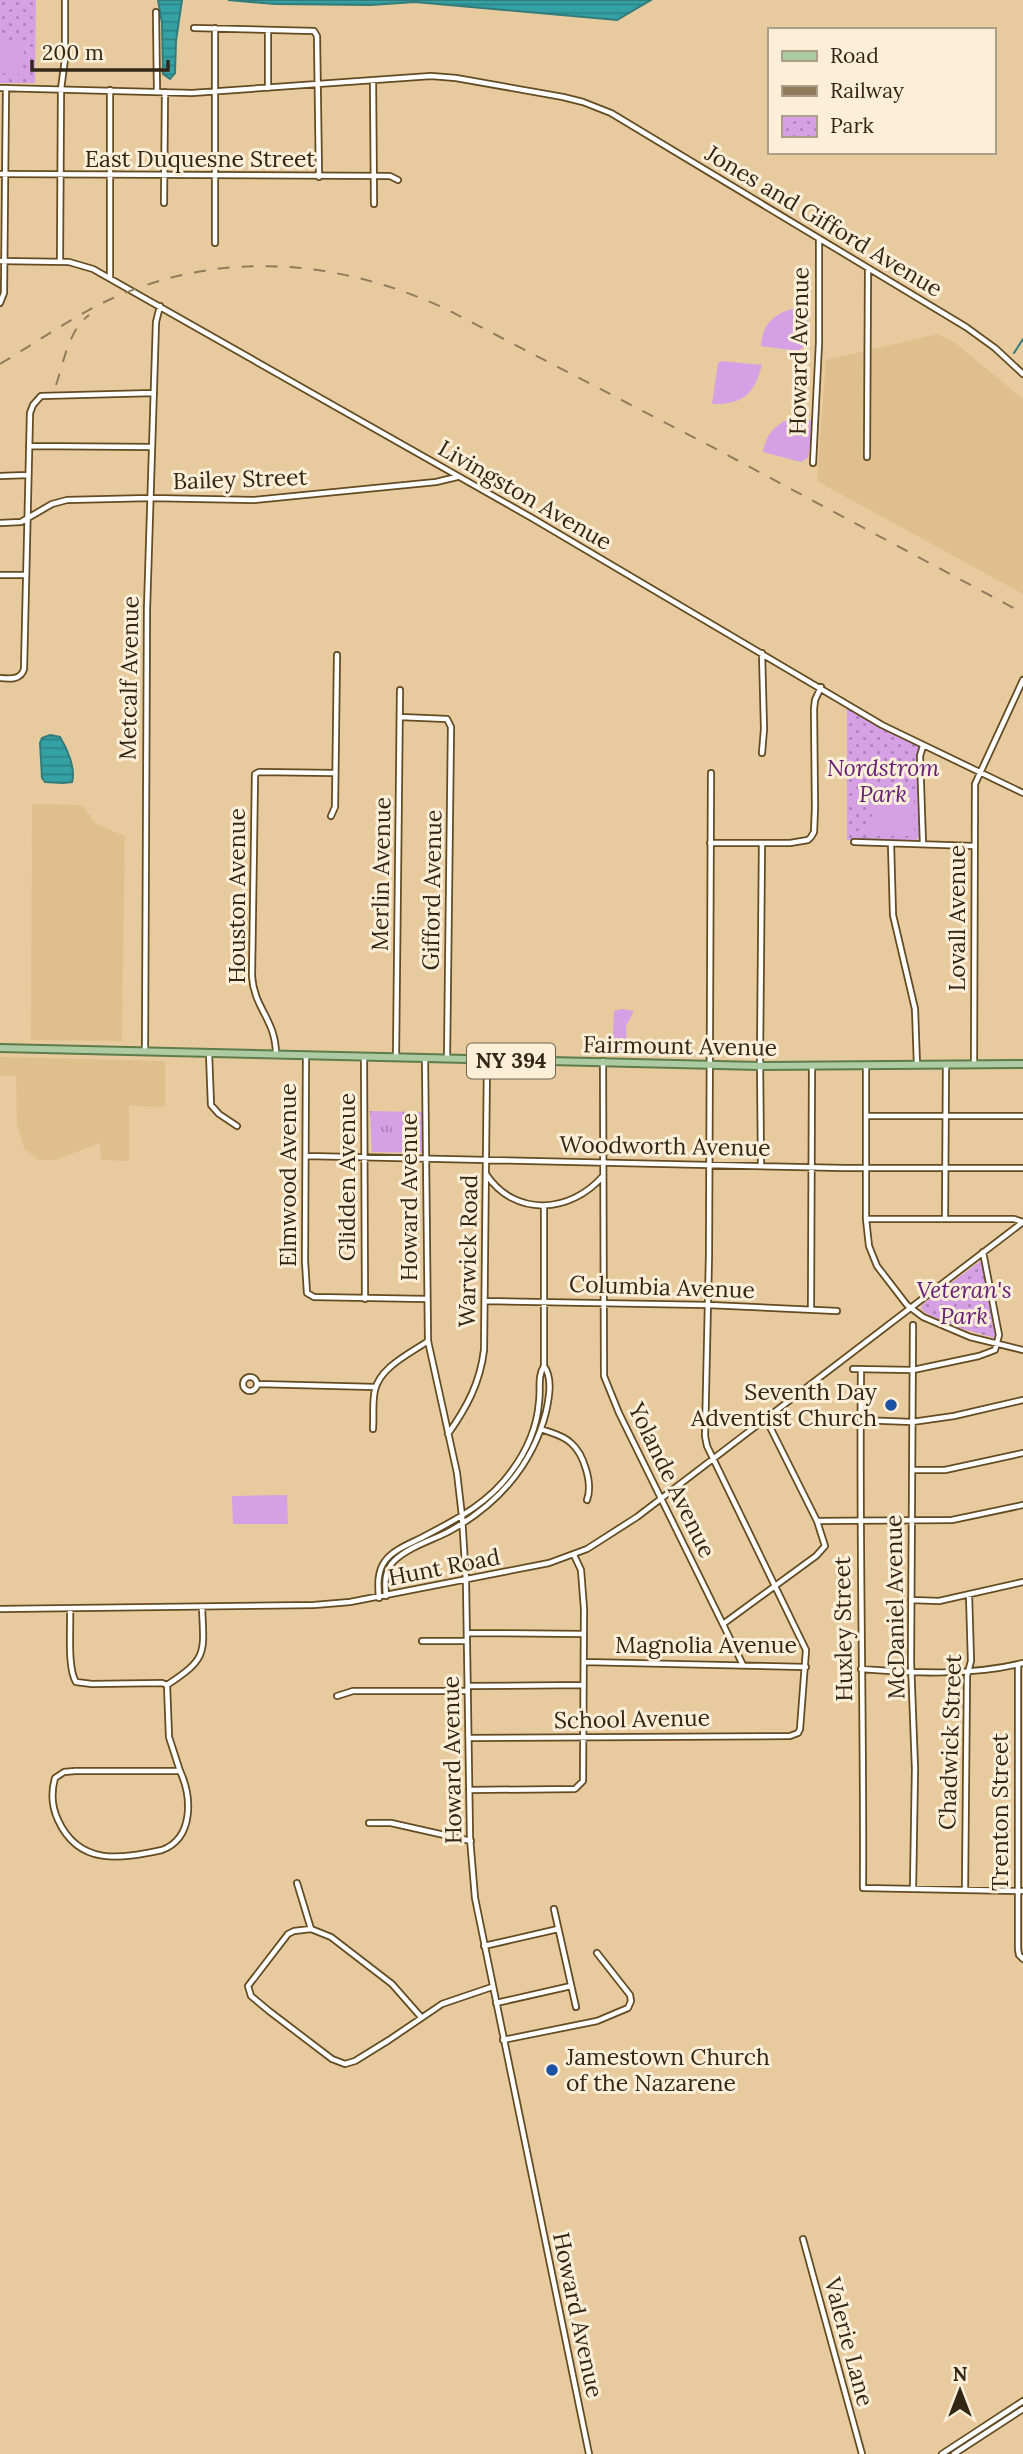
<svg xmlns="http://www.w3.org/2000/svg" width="1023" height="2454" viewBox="0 0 1023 2454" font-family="Lora,serif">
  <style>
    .built { fill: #debf8d }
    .grass { fill: url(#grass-tufts) }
    .park { fill: url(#park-dots) }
    .pitch { fill: #d5a0e4 }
    .water { fill: url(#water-rules); stroke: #337c7a; stroke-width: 2 }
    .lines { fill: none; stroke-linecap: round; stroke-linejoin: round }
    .stream { stroke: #337c7a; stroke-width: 2 }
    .minor-casing { stroke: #634b22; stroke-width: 8 }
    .major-casing { stroke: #5e7b4a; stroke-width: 10 }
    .minor { stroke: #fff; stroke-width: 4.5 }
    .major { stroke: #accba3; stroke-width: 6 }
    .rail { stroke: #907c5c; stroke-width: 2; stroke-dasharray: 12 12; stroke-linecap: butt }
    .poi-dot { fill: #1c52a4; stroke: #fceed7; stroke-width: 2.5 }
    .labels { text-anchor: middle; stroke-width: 6; stroke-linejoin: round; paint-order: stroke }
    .shield { fill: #fceed7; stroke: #6f6350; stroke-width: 2 }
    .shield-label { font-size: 21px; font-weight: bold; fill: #322716 }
    .street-label { font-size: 23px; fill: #322716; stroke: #fceed7 }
    .park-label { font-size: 23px; font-style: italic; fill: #662077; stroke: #fceed7 }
    .poi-label { font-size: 23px; fill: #322716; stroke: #fceed7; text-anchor: end }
  </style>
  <defs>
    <pattern id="grass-tufts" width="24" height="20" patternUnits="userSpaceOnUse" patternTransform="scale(1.75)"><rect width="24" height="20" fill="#d5a0e4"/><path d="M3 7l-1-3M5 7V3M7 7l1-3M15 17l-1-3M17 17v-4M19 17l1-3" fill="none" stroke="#ad82b8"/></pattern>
    <pattern id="park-dots" width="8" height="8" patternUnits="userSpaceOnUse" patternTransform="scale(1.75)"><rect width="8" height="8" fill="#d5a0e4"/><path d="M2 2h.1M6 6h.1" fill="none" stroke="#ad82b8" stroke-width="1.8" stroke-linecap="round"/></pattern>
    <pattern id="water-rules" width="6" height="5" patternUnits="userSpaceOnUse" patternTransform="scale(1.75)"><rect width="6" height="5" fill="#34a1a5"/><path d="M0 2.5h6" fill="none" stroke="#2d8385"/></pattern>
  </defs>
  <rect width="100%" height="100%" fill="#e7cb9e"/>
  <path class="built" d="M 938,334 L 954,342 L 1023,399 L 1023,594 L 817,481 L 826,360 Z
    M 32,804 L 82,805 L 96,824 L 125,836 L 122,1041 L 31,1040 Z
    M 0,1057 L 165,1061 L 165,1107 L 129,1106 L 129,1161 L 101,1160 L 100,1143 L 55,1160 L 38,1160 L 24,1148 L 17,1126 L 16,1076 L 0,1076 Z"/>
  <path class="grass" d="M 622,1009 L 634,1011 L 626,1026 L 627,1049 L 633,1050 L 636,1054 L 612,1053 L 614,1011 Z
    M 370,1111 L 422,1112 L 422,1153 L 372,1152 Z"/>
  <path class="park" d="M 0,0 L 36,0 L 35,83 L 0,83 Z
    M 847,706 L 920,747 L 919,837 L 916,840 L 847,840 Z
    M 983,1259 L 997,1334 L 995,1338 L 952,1326 L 924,1312 L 921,1308 L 923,1304 Z"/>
  <path class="pitch" d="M 20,40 L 26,41 L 20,72 L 17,75 L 0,73 L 0,44 Z
    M 797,308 L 810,309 L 803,347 L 799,351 L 761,346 C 762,324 775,312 797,308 Z
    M 721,361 L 762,365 C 754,394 743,405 712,404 L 718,363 Z
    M 792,418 L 814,420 L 808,458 L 801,462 L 763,452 C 766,434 775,424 792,418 Z
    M 904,790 L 914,790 L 914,833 L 912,836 L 871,836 L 868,834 C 869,810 882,797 904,790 Z
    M 287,1495 L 288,1524 L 233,1524 L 232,1496 Z"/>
  <path class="water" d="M 158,0 L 182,0 L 176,41 L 175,73 L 170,79 L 163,74 L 162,23 Z
    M 228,0 L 651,0 L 617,20 L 415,2 L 371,5 L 275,4 Z
    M 50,735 L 60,737 C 67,748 76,769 72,782 L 63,783 L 45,782 L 42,778 L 40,743 L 42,738 Z"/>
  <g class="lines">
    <path class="stream" d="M 1014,353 L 1023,339"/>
    <defs>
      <path id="minor" d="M 156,12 L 157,92
        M 194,28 L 314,31 L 317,36 L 319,177
        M 215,28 L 215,243
        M 268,30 L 268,88
        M 373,80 L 374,204
        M 0,88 L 192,93 L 431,76 L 456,78 L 563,97 L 583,102 L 611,113 L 966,327 L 995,348 L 1023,374
        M 0,174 L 390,176 L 398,180
        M 164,203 L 165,92
        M 0,261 L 69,262 L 93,269 L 532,518 L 882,725 L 1023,793
        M 60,262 L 61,89 L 65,59 L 65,0
        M 110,278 L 110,90
        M 0,303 L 4,293 L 6,88
        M 29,446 L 152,447
        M 867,457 L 868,270
        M 813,463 L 819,343 L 819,241
        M 0,476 L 27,475
        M 0,523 L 21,522 L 52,504 L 67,500 L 150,498 L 253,500 L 436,482 L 457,477
        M 0,575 L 25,575
        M 0,678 C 10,679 21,680 24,669 L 30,413 L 33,405 L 41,396 L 154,393
        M 400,717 L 447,719 L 451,727 L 447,1059
        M 923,746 L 920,756 L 923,844
        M 762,753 L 764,729 L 762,653
        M 331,816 L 335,807 L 337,655
        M 854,842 L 974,846
        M 710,843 L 790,843 L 808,840 L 811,837 L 814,832 L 815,808 L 814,709 L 815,700 L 821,687
        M 891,844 L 893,915 L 915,1009 L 917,1065
        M 145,1051 L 147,609 L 156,322 L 160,306
        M 209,1053 L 211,1105 L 219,1114 L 237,1126
        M 276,1055 C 276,1019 254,1009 252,976 L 255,774 L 259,772 L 334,773
        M 306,1055 L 305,1261 L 307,1293 L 314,1297 L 427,1299
        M 364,1057 L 365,1299
        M 396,1057 L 400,690
        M 425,1058 L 428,1341 L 457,1473 L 462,1516 L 466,1581 L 470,1838 L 475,1898 L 589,2454
        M 603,1061 L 604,1376 L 619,1413 L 743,1665
        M 866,1065 L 866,1219 L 869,1246 L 877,1266 L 907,1305 L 923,1317 L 970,1337 L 1023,1350
        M 974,1065 L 975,784 L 1023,680
        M 866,1116 L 1023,1116
        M 306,1156 L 844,1168 L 1023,1168
        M 761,1165 L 760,1058 L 762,843
        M 486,1174 C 515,1218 571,1213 603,1176
        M 866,1219 L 1014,1219 L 1023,1222
        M 945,1219 L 946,1064
        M 485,1301 L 708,1305 L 837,1311
        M 811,1309 L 812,1066
        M 913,1325 L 911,1662 L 915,1769 L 913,1889
        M 853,1369 L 913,1370 L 979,1356 L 995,1350 L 999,1335 L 983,1252
        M 861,1369 C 859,1542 864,1715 863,1888 L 1023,1891
        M243 1384a7 7 0 1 1 14 0a7 7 0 1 1-14 0Z
        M 258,1384 L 375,1387
        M 860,1420 L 912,1422 L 954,1416 L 1023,1400
        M 373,1429 C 374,1416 372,1402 375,1390 C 380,1367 411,1353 428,1341
        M 541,1429 C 551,1433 563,1435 571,1443 C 584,1454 593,1484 587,1500
        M 448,1434 C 467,1407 480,1383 484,1350 L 487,1060
        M 912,1470 L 945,1470 L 1023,1453
        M 817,1521 L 952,1520 L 1023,1505
        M 386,1596 C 385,1583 384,1571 394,1561 C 407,1548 429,1541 446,1533 C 495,1507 532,1467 546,1412 C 549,1398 553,1378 544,1366
        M 379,1598 C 378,1585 377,1572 385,1561 C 393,1550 409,1544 421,1538 C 455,1520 488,1504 511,1472 C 526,1452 537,1427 539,1402 C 541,1389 537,1377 544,1366 L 544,1206
        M 911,1600 L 939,1601 L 1023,1582
        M 0,1609 L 314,1605 L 350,1602 L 549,1563 L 587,1549 L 637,1517 L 1023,1222
        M 70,1609 C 71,1627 67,1668 76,1682 L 92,1684 L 162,1683 L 167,1685 C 208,1658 204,1654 202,1607
        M 723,1624 L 816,1556 L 825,1546 L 817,1521 L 766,1419
        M 467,1633 L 584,1634
        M 422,1641 L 467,1641
        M 584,1662 L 806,1667
        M 1018,1665 L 1018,1949 L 1019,1955 L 1023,1959
        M 861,1669 C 914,1673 972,1676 1023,1663
        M 167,1685 L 169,1737 L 180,1771
        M 468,1686 L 583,1685
        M 337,1696 L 353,1691 L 468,1691
        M 469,1738 L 790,1736 L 798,1733 L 800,1729 L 806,1650 L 707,1446 L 705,1436 L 709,1255 L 711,773
        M 75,1771 L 180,1771 C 192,1797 194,1838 162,1850 C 120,1859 79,1866 58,1820 C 52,1807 51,1792 55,1778 L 64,1772 Z
        M 469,1790 L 575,1789 L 583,1781 L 584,1609 L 581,1570 L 574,1555
        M 369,1823 L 391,1823 L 471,1841
        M 297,1883 L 311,1929
        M 965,1890 L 967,1676 L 971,1661 L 969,1594
        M 554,1909 L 576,2007
        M 484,1946 L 558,1929
        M 496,2003 L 571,1986
        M 421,2017 L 392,1984 L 331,1937 L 311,1929 L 294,1931 L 288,1934 L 248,1986 L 251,1996 L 269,2011 L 332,2059 L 345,2064 L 355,2061 L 389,2040 L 442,2004 L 492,1987
        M 503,2040 L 597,2021 L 628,2008 L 631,2001 L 630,1995 L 597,1953
        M 803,2239 L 862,2454
        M 942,2454 L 1023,2401
        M 954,2454 L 1023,2409"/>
      <path id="major" d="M 0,1048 L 760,1066 L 1023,1064"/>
    </defs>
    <use href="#minor" class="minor-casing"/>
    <use href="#major" class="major-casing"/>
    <use href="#minor" class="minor"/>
    <use href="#major" class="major"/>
    <path class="rail" d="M 0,364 C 37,342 72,317 111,299 C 221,249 338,259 446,309 L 718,450 L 1023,613
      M 56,385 C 64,362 68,331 89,315"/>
  </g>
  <g class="poi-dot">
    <circle cx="891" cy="1405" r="7"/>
    <circle cx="552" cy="2070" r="7"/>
  </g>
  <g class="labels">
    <rect class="shield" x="467" y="1043.5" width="88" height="35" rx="5"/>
    <g class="shield-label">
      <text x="511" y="1068">NY 394</text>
    </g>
    <g class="street-label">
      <text x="200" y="167">East Duquesne Street</text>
      <text transform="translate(824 221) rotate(31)" y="8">Jones and Gifford Avenue</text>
      <text transform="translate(799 351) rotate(-89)" y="8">Howard Avenue</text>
      <text transform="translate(240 479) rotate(-2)" y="8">Bailey Street</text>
      <text transform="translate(525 495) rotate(30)" y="8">Livingston Avenue</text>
      <text transform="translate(129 678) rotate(-89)" y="8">Metcalf Avenue</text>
      <text transform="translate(381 874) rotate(-89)" y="8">Merlin Avenue</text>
      <text transform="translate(432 890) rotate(-89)" y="8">Gifford Avenue</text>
      <text transform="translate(237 896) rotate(-90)" y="8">Houston Avenue</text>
      <text transform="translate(957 918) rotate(-90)" y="8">Lovall Avenue</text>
      <text transform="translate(680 1046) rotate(1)" y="8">Fairmount Avenue</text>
      <text transform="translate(665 1146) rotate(1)" y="8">Woodworth Avenue</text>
      <text transform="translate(288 1175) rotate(-90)" y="8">Elmwood Avenue</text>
      <text transform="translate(347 1177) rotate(-90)" y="8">Glidden Avenue</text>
      <text transform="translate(409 1197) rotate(-90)" y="8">Howard Avenue</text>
      <text transform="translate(468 1251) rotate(-89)" y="8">Warwick Road</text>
      <text transform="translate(662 1287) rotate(2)" y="8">Columbia Avenue</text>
      <text transform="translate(672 1480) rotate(64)" y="8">Yolande Avenue</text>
      <text transform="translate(444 1567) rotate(-11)" y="8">Hunt Road</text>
      <text transform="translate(895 1607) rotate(-91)" y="8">McDaniel Avenue</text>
      <text transform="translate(843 1629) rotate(-91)" y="8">Huxley Street</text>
      <text x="706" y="1653">Magnolia Avenue</text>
      <text transform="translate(632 1719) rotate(-1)" y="8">School Avenue</text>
      <text transform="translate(950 1742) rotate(-88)" y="8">Chadwick Street</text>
      <text transform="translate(452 1760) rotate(-91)" y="8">Howard Avenue</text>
      <text transform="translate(1000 1812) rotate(-90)" y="8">Trenton Street</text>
      <text transform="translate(578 2315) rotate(78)" y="8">Howard Avenue</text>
      <text transform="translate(849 2342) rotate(75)" y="8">Valerie Lane</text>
    </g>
    <g class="park-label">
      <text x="883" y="776">Nordstrom<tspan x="883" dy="26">Park</tspan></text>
      <text x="964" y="1298">Veteran's<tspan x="964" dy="26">Park</tspan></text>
    </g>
    <g class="poi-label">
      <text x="877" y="1400">Seventh Day<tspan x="877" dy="26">Adventist Church</tspan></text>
      <text x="566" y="2065" text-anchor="start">Jamestown Church<tspan x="566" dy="26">of the Nazarene</tspan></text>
    </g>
  </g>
  <rect x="768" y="28" width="228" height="126" fill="#fceed7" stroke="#ab9e8a" stroke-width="2"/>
  <rect x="782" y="51" width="35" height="10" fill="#accba3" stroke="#ab9e8a" stroke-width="2"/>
  <text x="830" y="63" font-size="21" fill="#322716">Road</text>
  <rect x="782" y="86" width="35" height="10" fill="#907c5c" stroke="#ab9e8a" stroke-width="2"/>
  <text x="830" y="98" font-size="21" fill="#322716">Railway</text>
  <rect x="782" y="116" width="35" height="21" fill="url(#park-dots)" stroke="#ab9e8a" stroke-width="2"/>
  <text x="830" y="133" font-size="21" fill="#322716">Park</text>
  <g transform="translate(960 2391)" stroke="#fceed7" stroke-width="5" paint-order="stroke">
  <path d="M0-5L12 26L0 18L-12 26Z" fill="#322716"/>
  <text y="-10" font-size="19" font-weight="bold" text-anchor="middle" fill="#322716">N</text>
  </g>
  <path d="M32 60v10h136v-10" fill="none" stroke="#322716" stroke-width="3.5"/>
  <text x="42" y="60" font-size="21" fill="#322716" stroke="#fceed7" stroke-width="5" paint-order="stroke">200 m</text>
</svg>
